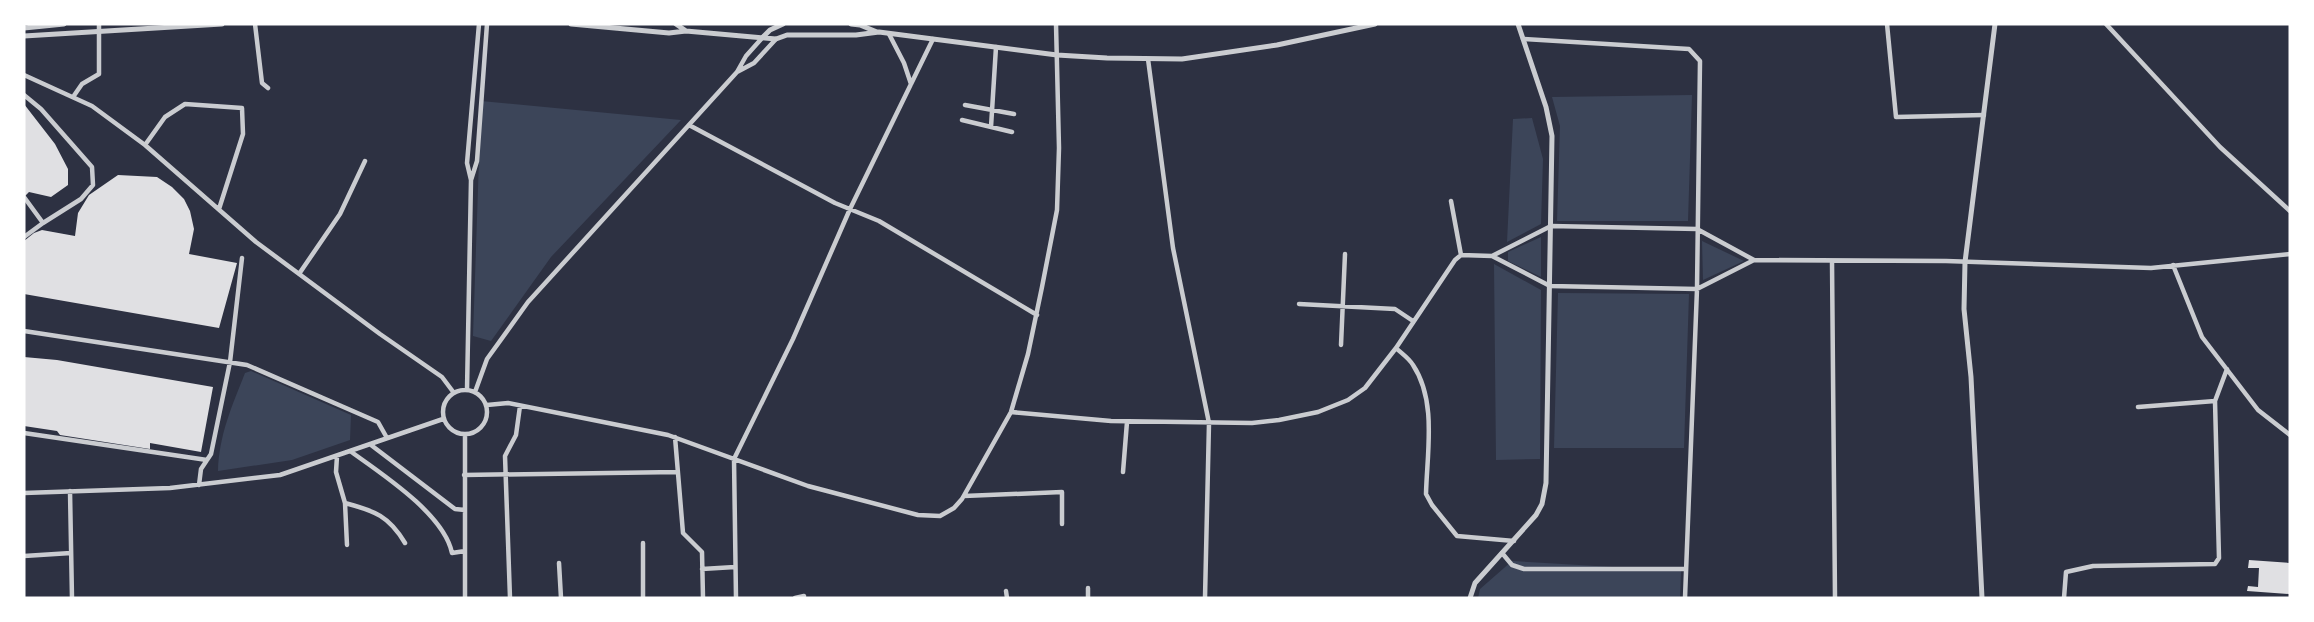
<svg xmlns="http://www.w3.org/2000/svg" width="2314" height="622" viewBox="0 0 2314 622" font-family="'DejaVu Sans',sans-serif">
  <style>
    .green { fill: #3c4559 }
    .building { fill: #e0e0e3 }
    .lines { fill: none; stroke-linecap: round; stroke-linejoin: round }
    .minor { stroke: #caccd0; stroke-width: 4.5 }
    .tertiary { stroke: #caccd0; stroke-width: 5 }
  </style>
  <rect width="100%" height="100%" fill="#2d3142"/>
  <path class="green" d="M 1692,95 L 1688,221 L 1557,221 L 1560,126 L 1552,97 Z
    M 481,101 L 681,120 L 551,257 L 491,341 L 473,336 Z
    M 1532,118 L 1543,159 L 1541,224 L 1507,242 L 1513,119 Z
    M 1541,237 L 1541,277 L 1508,261 L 1508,252 Z
    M 1702,241 L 1744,261 L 1703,280 Z
    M 1494,264 L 1541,290 L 1540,459 L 1496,460 Z
    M 1558,293 L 1689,294 L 1684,448 L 1554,448 Z
    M 251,371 L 351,415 L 350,440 L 292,460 L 218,471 C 219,435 232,406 245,373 Z
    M 1512,561 L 1681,571 L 1680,598 L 1478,598 L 1480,589 Z"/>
  <path class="building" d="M 24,104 L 55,144 L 68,169 L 68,185 L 51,197 L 29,192 L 24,197 Z
    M 118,175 L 157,177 L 172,187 L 184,199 L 190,211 L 194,229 L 189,254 L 237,263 L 219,328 L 24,294 L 24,241 L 34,233 L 42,230 L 75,236 L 78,213 L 89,195 Z
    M 24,357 L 57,360 L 213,387 L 201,452 L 150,443 L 150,449 L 60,435 L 57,431 L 24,426 Z
    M 2249,560 L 2290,563 L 2289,594 L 2247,591 L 2248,586 L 2258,587 L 2259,568 L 2248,568 Z"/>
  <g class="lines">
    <path class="minor" d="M 255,24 L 262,83 L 268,88
      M 1887,24 L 1896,117 L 1984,115
      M 2106,24 L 2220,147 L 2290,211
      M 889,34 L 904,63 L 911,84
      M 1523,39 L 1689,49 L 1700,61 L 1697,289 L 1685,598
      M 1148,59 L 1173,248 L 1209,423 L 1205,598
      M 737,72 L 754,63 L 776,39
      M 24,75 L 92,106 L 145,145 L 256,242 L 380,334 L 442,377 L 454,393
      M 24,95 L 41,109 L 92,167 L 93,185 L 81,199 L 43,223
      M 73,97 L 82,84 L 99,74 L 99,24
      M 965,105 L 1014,114
      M 962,120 L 1012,132
      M 689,125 L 835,203 L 879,221 L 1037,315
      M 991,127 L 996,47
      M 145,145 L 165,117 L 185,104 L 242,108 L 243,134 L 219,209
      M 471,180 L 477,161 L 487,24
      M 24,197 L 43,223 L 24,237
      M 1451,201 L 1461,255
      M 1492,256 L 1551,226 L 1697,229 L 1754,260
      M 1832,261 L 1835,598
      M 2173,265 L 2202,337 L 2258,410 L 2290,435
      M 299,274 L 340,214 L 365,161
      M 1299,304 L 1395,309 L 1413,321
      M 24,331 L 247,365 L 378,422 L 387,438
      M 1341,345 L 1345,254
      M 1396,348 C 1401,353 1409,358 1413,365 C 1437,401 1427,452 1426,494 L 1432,505 L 1457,536 L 1514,541
      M443 412a22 22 0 1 1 44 0a22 22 0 1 1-44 0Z
      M 467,390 L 471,180 L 467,163 L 479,24
      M 475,392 L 487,359 L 528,302 L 737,72 L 746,56 L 763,37
      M 487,405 L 508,403 L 668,435 L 808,486 L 918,515 L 940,516 L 954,508 L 962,499 L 1011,412 L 1028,354 L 1042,287 L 1057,210 L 1059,148 L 1056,24
      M 2138,407 L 2215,401
      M 1011,412 L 1111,421 L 1252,423 L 1279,420 L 1318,412 L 1348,400 L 1365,388 L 1396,348 L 1455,260 L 1461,255 L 1492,256 L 1550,286 L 1697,289 L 1754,260 L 1946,261 L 2151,268 L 2290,254
      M 24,433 L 207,460
      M 465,435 L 465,598
      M 675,437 L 683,533 L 702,552 L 703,598
      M 371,445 L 455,509 L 465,510
      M 350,451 C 382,474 444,514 452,553 L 465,551
      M 337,456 L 336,472 L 345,503 L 347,545
      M 1123,472 L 1127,422
      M 464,475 L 677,472
      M 199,485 L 201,469 L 211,454 L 230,362 L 242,258
      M 70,491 L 72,598
      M 24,493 L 170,488 L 280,475 L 443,419
      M 964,496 L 1062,492 L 1062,524
      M 345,503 C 375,511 389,516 405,543
      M 643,543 L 643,598
      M 1502,553 L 1512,565 L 1524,569 L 1686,569
      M 24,556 L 71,553
      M 559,563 L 561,598
      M 702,569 L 735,567
      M 1088,588 L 1088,598
      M 1006,591 L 1007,598
      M 510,598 L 505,456 L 516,435 L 520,406
      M 736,598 L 734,459 L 793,339 L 850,209 L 933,39
      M 795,598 L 804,596
      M 2064,598 L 2066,572 L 2093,566 L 2215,564 L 2219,558 L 2215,401 L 2227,369"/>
    <path class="tertiary" d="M 571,24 L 669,33 L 686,31 L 776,39 L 787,35 L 856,35 L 879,32 L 1057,55 L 1107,58 L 1182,59 L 1277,45 L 1375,24
      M 676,24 L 686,31
      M 851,24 L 860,25 L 877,32
      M 24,28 L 64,24
      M 24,36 L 222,24
      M 763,37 L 770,30 L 783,24
      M 1470,598 L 1475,583 L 1536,515 L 1542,504 L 1546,483 L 1552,136 L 1546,107 L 1518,24
      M 1982,598 L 1971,377 L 1964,309 L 1965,262 L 1995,24"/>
  </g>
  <rect width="2314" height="622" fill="none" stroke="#ffffff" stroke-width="51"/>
</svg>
